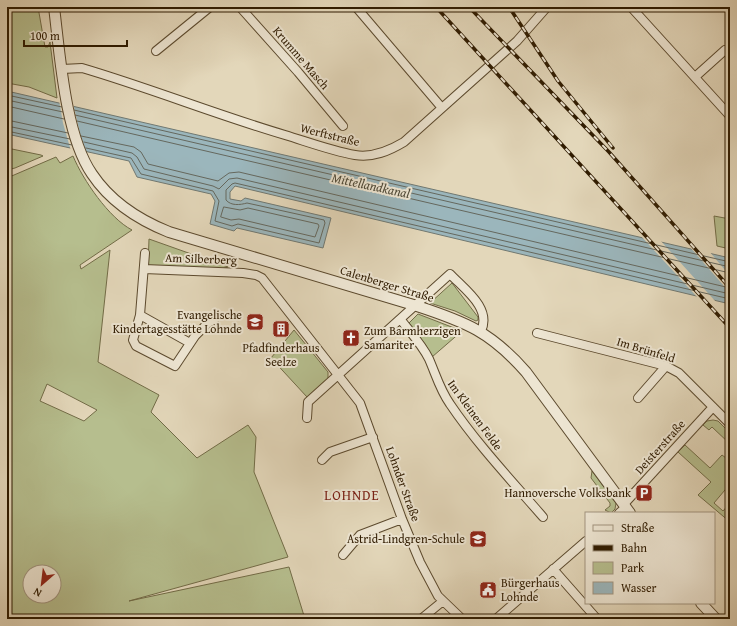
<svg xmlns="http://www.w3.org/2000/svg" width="737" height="626" viewBox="0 0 737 626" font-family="'Gentium Book Plus',serif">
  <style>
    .green { fill: #b6be8e; stroke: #726c47; fill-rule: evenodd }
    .water { fill: #9bb6bc; stroke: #707871 }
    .pier { fill: #e3d7ba }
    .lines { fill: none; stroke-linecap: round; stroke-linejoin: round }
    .shore { stroke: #65685e; stroke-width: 1 }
    .minor-casing { stroke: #5c4a2e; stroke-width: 10 }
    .tertiary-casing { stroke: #5c4a2e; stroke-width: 12 }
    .minor { stroke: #ede5d2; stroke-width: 8 }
    .tertiary { stroke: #ede5d2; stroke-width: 10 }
    .rail-casing { stroke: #2f1b00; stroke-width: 3.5 }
    .rail { stroke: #ede5d2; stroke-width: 2; stroke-dasharray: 6; stroke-linecap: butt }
    .labels { text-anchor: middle; stroke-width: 4; stroke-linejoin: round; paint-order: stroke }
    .street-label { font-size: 12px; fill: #2f1b00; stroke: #ede5d2 }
    .poi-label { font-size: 12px; fill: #2f1b00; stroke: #ede5d2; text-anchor: end }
    .water-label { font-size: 13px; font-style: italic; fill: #4f4a38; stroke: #ede5d2 }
    .quarter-label { font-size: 14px; letter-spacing: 1px; fill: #7a1f14; stroke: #ede5d2 }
  </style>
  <rect width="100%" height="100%" fill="#e3d7ba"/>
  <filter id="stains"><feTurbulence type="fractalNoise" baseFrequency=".005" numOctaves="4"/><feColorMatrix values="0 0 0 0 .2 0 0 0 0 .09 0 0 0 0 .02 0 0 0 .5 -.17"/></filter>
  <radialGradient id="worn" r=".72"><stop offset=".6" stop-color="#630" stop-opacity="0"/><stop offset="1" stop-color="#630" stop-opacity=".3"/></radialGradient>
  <path class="green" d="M 7,7 L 38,7 L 45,47 L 48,47 L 50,42 L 57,98 L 29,87 L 7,83 Z
    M 7,148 L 41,155 L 43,156 L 15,168 L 7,170 Z
    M 73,156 C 83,180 109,218 132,230 L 80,265 L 81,269 L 110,250 L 98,362 L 159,395 L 151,412 L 197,458 L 248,425 L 256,437 L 254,472 L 288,557 L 129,601 L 289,567 L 305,619 L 7,619 L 7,178 L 56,157 L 60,163 ZM 47,384 L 97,410 L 84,421 L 40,401 ZM 30,572 L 54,572 L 54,596 L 30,596 Z
    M 714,216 L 730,219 L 730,249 L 717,246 Z
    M 149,239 L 228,267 L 218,270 L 148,266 Z
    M 452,283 L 478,317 L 478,320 L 476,321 L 455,311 L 430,303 Z
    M 418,314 L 462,331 L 432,357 L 425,344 L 409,323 Z
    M 294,330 L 328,372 L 328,380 L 307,397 L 271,358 Z
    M 713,420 L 718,421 L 730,433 L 730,444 L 712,427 L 709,430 L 703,425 L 707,421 Z
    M 685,445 L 710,468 L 722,455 L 730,461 L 730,484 L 714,503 L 723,511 L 730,503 L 730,522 L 698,495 L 711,482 L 678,452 Z
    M 592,471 L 616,503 L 615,509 L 611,513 L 605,510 L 610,506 L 610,503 L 591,478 Z"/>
  <path class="water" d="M 7,91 L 730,258 L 730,304 L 235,186 L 230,192 L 230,199 L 241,201 L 245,198 L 331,218 L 323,248 L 237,228 L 234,231 L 210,224 L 215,201 L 211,194 L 137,177 L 129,161 L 7,134 Z"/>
  <path class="pier" d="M 59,100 L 73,103 L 81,138 L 87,154 L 71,151 L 63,123 Z
    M 641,236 L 660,240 L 716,302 L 697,297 Z
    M 690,247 L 709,251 L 730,276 L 730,293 Z"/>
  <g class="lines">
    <path class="shore" d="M 7,95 L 62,107
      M 7,100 L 63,112
      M 7,106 L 64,119
      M 74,110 L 730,262
      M 75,115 L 730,267
      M 7,120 L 68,133
      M 77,121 L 730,273
      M 7,126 L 70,139
      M 7,131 L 72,145
      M 81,136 L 134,147 L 141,152 L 148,164 L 218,181 L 229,173 L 239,172 L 730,288
      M 84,142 L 132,153 L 137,157 L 144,169 L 213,186 L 219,189 L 229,179 L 237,178 L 730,294
      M 86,148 L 131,158 L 141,174 L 213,191 L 219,201 L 215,221 L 232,226 L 238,224 L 319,243 L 325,223 L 324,220 L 247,203 C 240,205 231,206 226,200 L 226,190 L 232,184 L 235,183 L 730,299
      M 224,207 L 240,210 L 248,208 L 318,224 L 319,226 L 315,237 L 239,219 L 231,220 L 221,217 Z"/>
    <defs>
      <path id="minor" d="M 240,7 L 298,72 L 343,126
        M 356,7 L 442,108
        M 631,7 L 730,116
        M 156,51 L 210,7
        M 62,69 L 82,68 C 150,88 217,115 285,135 C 308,142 332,151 355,155 C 373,158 389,151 404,142 L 517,41 L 547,7
        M 695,77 L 725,50
        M 145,253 L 140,315 L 133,340 L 136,346 L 175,366 L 195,336 L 208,323 L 214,320
        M 144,269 L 243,273 L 256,275 L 262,278 L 360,403 L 402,519 L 420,562 L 438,596 L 462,619
        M 140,315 L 190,343
        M 401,320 C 411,333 422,345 429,359 C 436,375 440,390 450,404 C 477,444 511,480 543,517
        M 537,333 L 666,366 L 679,373 L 730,424
        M 638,398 L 666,366
        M 307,418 L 308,402 L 450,274 C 464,289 492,308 481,331
        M 322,460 L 330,452 L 373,437
        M 624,504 L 713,407
        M 619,513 L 626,507
        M 343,555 L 360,535 L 402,519
        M 553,569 L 597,619
        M 421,619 L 443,601
        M 496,619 L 586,541"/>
      <path id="tertiary" d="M 54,7 C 60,55 65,135 92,174 C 110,201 139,220 169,232 L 417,306 C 466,322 491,332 526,372 L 630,513
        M 701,603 L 716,619"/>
    </defs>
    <use href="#minor" class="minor-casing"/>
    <use href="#tertiary" class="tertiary-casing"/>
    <use href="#minor" class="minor"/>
    <use href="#tertiary" class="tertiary"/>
    <defs>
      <path id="rail" d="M 436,7 L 730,328
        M 469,7 L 609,152 L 730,288
        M 509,7 L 558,81 L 613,148"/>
    </defs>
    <use href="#rail" class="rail-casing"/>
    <use href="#rail" class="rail"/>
  </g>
  <defs>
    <symbol id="school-square" viewBox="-11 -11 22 22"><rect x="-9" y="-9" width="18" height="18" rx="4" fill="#8f2418" stroke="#ede5d2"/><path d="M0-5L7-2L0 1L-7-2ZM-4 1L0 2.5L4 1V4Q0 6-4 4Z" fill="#fff"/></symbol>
    <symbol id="building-square" viewBox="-11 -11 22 22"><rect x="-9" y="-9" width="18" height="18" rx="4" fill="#8f2418" stroke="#ede5d2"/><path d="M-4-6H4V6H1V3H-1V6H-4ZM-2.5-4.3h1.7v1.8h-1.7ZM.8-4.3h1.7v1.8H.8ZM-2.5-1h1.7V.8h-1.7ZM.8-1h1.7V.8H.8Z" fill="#fff"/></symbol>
    <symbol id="church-square" viewBox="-11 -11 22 22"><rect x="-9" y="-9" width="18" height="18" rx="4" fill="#8f2418" stroke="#ede5d2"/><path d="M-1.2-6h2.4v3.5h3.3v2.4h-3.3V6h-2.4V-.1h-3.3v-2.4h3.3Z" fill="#fff"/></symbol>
    <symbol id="parking-square" viewBox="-11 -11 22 22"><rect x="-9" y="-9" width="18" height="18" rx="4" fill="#8f2418" stroke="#ede5d2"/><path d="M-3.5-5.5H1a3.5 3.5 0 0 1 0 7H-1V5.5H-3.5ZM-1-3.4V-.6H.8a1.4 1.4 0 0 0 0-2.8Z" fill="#fff"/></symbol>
    <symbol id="civic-square" viewBox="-11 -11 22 22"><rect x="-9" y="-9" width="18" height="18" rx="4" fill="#8f2418" stroke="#ede5d2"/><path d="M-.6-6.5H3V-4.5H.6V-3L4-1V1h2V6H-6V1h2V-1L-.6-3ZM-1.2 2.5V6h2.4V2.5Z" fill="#fff"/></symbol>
  </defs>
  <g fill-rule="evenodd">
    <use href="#school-square" x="245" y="312" width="20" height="20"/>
    <use href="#building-square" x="271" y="319" width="20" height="20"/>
    <use href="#church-square" x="341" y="328" width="20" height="20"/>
    <use href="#parking-square" x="634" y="483" width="20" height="20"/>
    <use href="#school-square" x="468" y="529" width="20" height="20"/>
    <use href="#civic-square" x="478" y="580" width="20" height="20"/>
  </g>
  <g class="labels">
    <g class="street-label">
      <text transform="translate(301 58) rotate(49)" y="4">Krumme Masch</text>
      <text transform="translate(330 135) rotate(14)" y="4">Werftstraße</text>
      <text transform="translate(201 259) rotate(2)" y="4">Am Silberberg</text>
      <text transform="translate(387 284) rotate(17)" y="4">Calenberger Straße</text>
      <text transform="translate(646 350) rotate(17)" y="4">Im Brünfeld</text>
      <text transform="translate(475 415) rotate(54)" y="4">Im Kleinen Felde</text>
      <text transform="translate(660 447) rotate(-48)" y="4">Deisterstraße</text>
      <text transform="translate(403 484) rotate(70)" y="4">Lohnder Straße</text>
    </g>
    <g class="poi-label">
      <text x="242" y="319">Evangelische<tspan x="242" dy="14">Kindertagesstätte Lohnde</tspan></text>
      <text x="364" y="335" text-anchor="start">Zum Barmherzigen<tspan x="364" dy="14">Samariter</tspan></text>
      <text x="281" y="352" text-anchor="middle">Pfadfinderhaus<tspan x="281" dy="14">Seelze</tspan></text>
      <text x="631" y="497">Hannoversche Volksbank</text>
      <text x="465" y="543">Astrid-Lindgren-Schule</text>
      <text x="501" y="587" text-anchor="start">Bürgerhaus<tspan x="501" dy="14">Lohnde</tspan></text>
    </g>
    <g class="water-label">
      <text transform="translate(371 185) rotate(12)" y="5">Mittellandkanal</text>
    </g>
    <g class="quarter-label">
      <text x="352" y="500">LOHNDE</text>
    </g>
  </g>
  <rect width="737" height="626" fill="none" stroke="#e3d7ba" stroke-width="24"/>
  <rect x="8" y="8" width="721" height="610" fill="none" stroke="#2f1b00" stroke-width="2"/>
  <rect x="12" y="12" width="713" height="602" fill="none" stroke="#2f1b00"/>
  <rect x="585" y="512" width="130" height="92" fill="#ede5d2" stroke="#a1947e"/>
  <rect x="593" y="525" width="20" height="6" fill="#ede5d2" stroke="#a1947e"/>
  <text x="621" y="532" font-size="12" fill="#2f1b00">Straße</text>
  <rect x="593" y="545" width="20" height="6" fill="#2f1b00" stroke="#a1947e"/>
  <text x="621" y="552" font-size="12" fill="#2f1b00">Bahn</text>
  <rect x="593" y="562" width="20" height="12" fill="#b6be8e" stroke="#a1947e"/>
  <text x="621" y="572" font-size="12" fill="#2f1b00">Park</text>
  <rect x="593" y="582" width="20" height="12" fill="#9bb6bc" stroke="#a1947e"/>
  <text x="621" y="592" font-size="12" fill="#2f1b00">Wasser</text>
  <g transform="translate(42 584) rotate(208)"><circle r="19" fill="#ede5d2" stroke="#a1947e"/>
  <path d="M0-3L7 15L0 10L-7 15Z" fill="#8f2418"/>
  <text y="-6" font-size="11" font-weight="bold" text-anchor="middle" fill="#2f1b00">N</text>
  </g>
  <path d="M24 40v6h103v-6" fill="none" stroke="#2f1b00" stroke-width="2"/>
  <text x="30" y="40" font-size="12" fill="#2f1b00" stroke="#ede5d2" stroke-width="3" paint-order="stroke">100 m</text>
  <rect width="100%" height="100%" filter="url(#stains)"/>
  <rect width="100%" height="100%" fill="url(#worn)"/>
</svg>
